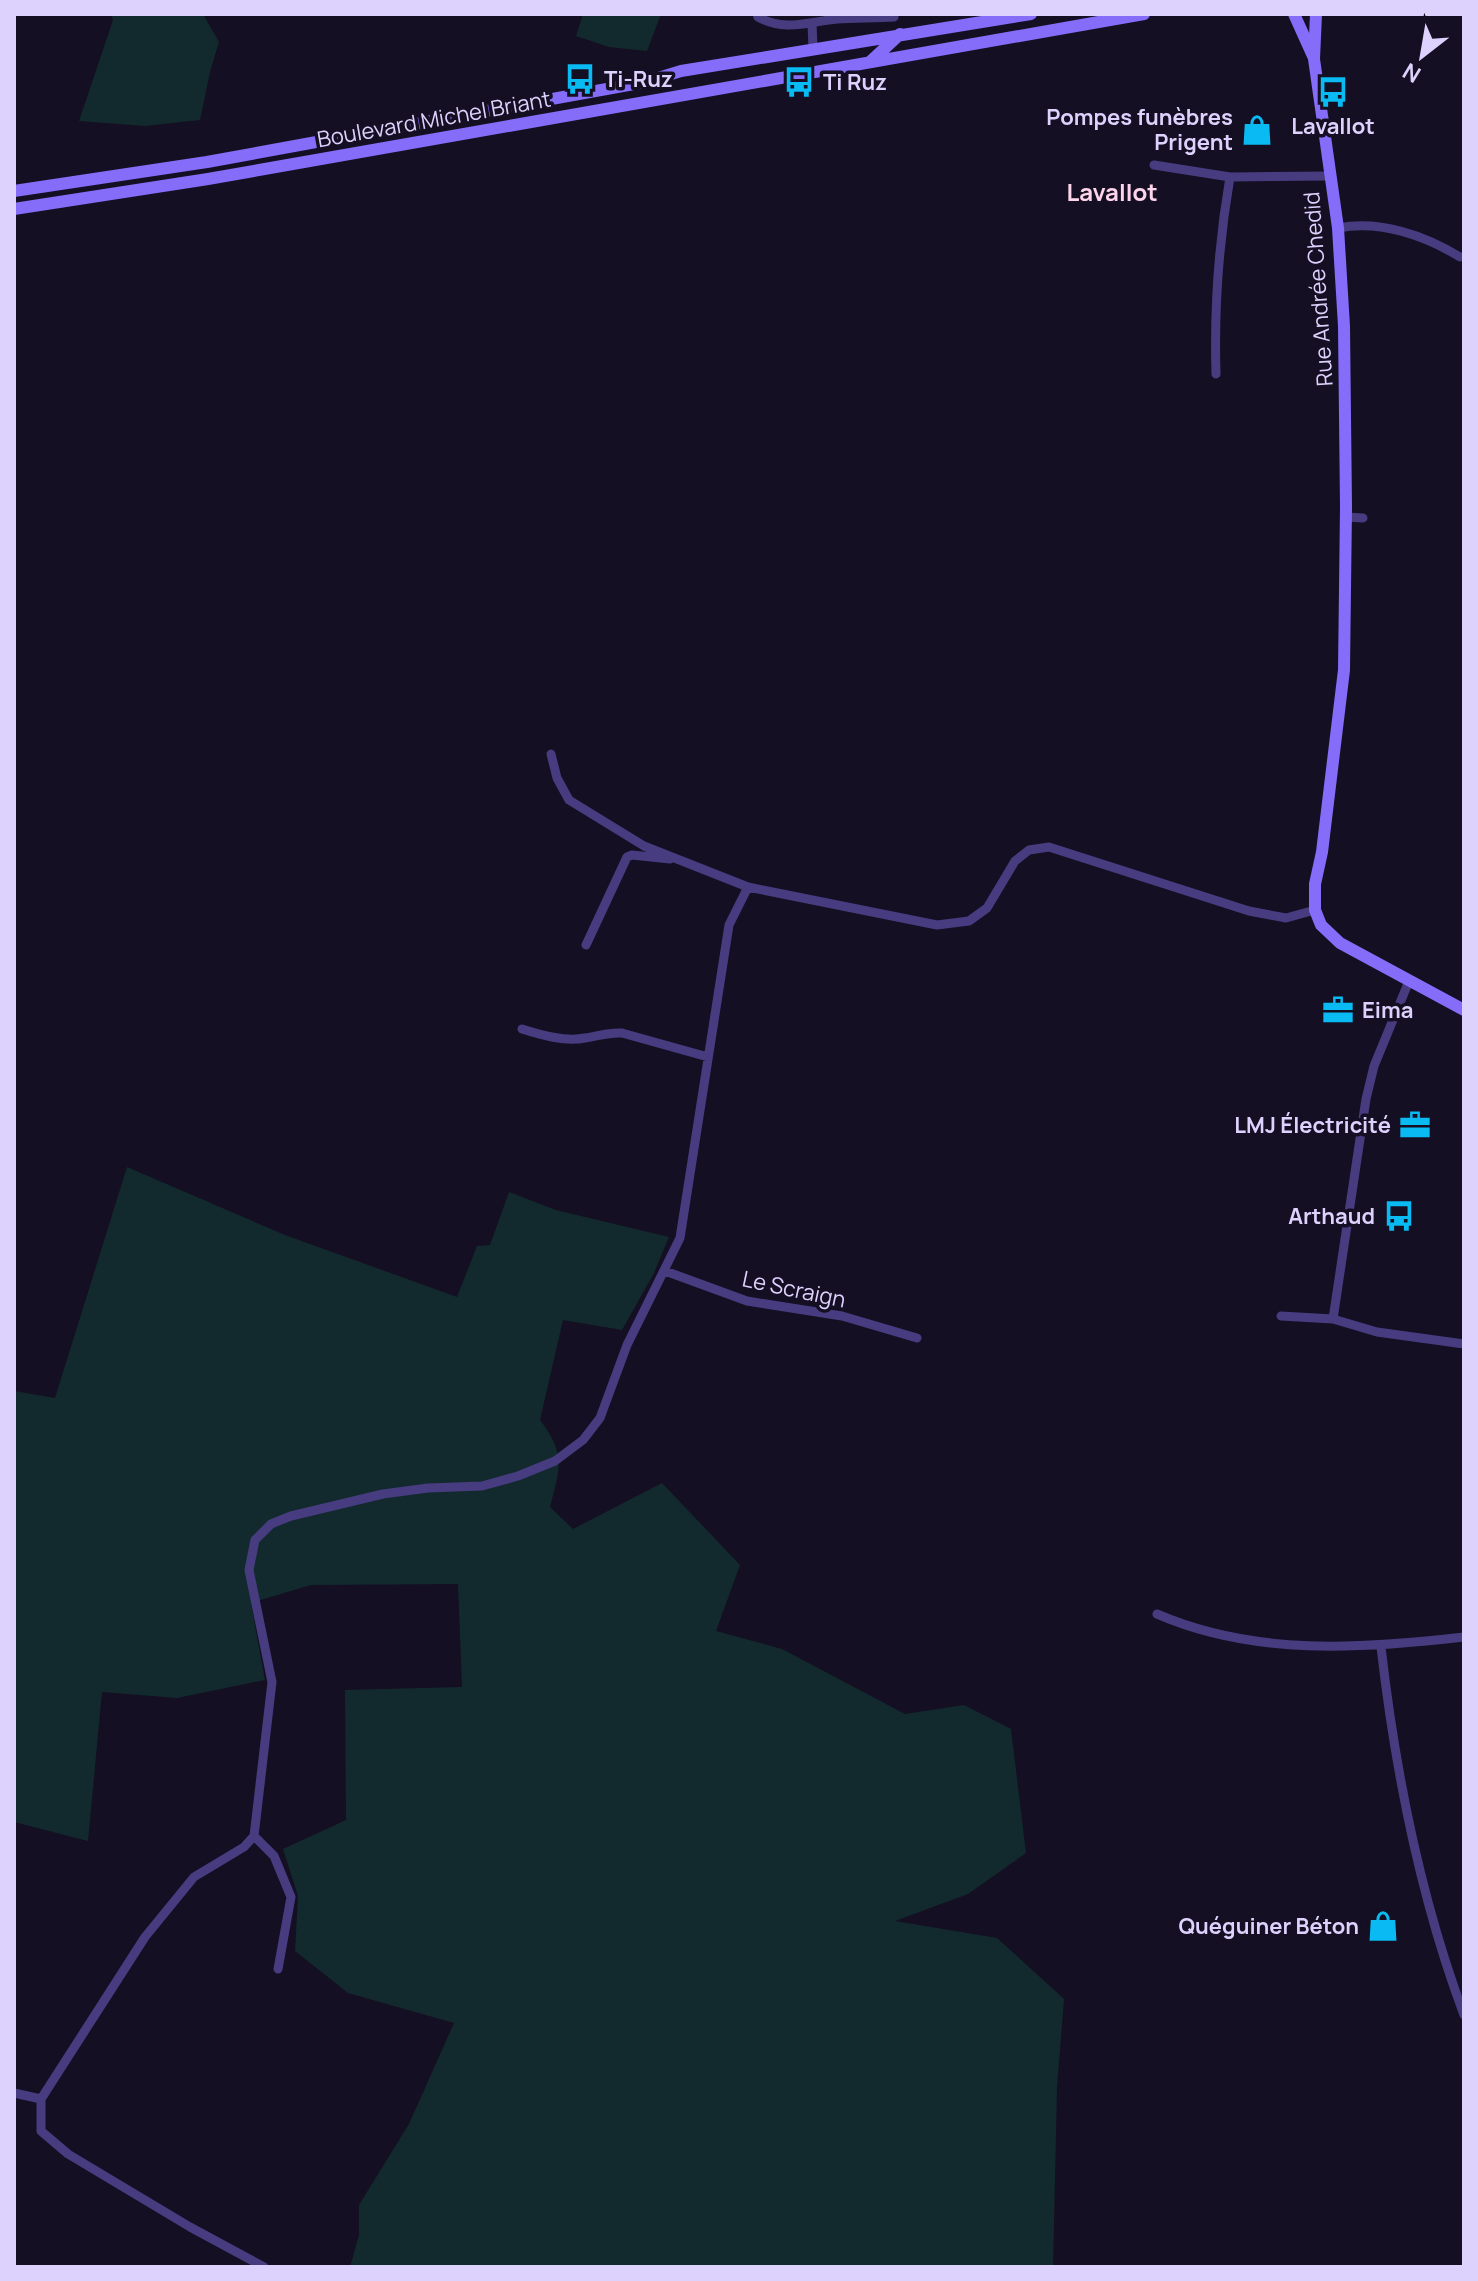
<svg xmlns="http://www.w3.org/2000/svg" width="1478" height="2281" viewBox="0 0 1478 2281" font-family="Manrope,sans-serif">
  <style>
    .green { fill: #122a2d }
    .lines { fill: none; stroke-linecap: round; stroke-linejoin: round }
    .street { stroke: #483c80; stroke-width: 9 }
    .secondary { stroke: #856dfa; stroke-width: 12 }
    .labels { text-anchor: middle; stroke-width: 7; stroke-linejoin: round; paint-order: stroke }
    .poi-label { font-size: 22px; font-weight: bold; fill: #ddd2fd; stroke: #150f23; text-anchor: end }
    .street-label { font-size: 22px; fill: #ddd2fd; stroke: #150f23 }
    .neighbourhood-label { font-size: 24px; font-weight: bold; fill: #fdd4e9; stroke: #150f23 }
  </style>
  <rect width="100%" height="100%" fill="#150f23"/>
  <path class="green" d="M 111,14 L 203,14 L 219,42 L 210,72 L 200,120 L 145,126 L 79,121 L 113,20 Z
    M 583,14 L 661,14 L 647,51 L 609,47 L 576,36 Z
    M 127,1167 L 285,1235 L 457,1297 L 477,1246 L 490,1245 L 509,1192 L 556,1210 L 669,1237 L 654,1273 L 622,1330 L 563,1320 L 540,1420 C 566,1454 560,1468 550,1507 L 573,1529 L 662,1483 L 740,1565 L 716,1631 L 782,1649 L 905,1714 L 964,1705 L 1011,1729 L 1026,1853 L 968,1894 L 895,1921 L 997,1938 L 1064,1999 L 1057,2087 L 1053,2267 L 350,2267 L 359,2235 L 359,2205 L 409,2124 L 454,2023 L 348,1993 L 295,1951 L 298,1896 L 283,1849 L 346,1820 L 345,1690 L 462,1687 L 458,1584 L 311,1585 L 251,1603 L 265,1680 L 177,1698 L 102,1692 L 88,1841 L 14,1822 L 14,1391 L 55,1398 Z"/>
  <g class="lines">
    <path class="street" d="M 757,14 L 758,17 C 785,32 808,22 837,19 C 856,18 875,18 894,17
      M 812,23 L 813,49
      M 1154,165 L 1230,177 L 1331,176
      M 1338,228 C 1380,220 1424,235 1460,257
      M 1216,374 C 1214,309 1219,241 1230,177
      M 1346,517 L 1363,518
      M 551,754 L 557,778 L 569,800 L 644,846 L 748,887
      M 586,945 L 627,857 L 632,855 L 670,859
      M 1409,981 L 1374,1066 L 1366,1099 L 1333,1319 L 1377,1332 L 1464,1344
      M 522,1029 C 541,1035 565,1042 585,1038 C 599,1036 608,1032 622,1033 L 708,1057
      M 665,1271 L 747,1301 L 842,1316 L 917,1338
      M 1281,1316 L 1333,1319
      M 1157,1614 C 1254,1656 1361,1649 1464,1637
      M 1381,1647 C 1395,1769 1421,1900 1464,2015
      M 254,1836 L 274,1856 L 291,1897 L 278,1969
      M 14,2093 L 41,2099
      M 264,2267 L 190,2227 L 68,2154 L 41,2131 L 41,2099 L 145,1937 L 194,1877 L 244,1847 L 254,1836 L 272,1682 L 249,1570 L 255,1540 L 271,1524 L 291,1516 L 383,1494 L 428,1488 L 482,1486 L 518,1476 L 555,1461 L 583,1440 L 600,1418 L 627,1345 L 680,1238 L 729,925 L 748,887 L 937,925 L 969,921 L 987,908 L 1015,861 L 1029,850 L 1049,847 L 1249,911 L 1286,918 L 1315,910"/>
    <path class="secondary" d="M 1294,14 L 1313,56
      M 1316,14 L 1314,59 L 1338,228 L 1344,326 L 1346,507 L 1344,670 L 1322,852 L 1315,884 L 1315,910 L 1321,925 L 1340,943 L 1464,1010
      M 870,62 L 900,34
      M 14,191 L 207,162 L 645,82 L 681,71 L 1031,14
      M 14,209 L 208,179 L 1144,14"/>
  </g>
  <defs>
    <symbol id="bus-bare" viewBox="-9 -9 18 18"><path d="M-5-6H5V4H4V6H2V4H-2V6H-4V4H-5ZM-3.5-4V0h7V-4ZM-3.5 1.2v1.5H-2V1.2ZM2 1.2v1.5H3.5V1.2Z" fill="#09baf3" stroke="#150f23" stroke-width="2.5" paint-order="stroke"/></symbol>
    <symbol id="shop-bare" viewBox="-9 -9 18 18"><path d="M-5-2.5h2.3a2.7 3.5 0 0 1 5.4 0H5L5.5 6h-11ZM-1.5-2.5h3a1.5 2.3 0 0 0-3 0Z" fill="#09baf3" stroke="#150f23" stroke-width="2.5" paint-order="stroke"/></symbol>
    <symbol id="office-bare" viewBox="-9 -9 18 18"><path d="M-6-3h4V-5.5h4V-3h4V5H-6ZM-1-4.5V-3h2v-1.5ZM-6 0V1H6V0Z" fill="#09baf3" stroke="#150f23" stroke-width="2.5" paint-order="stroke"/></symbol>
  </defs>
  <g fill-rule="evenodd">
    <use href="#bus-bare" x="558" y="57" width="44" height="44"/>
    <use href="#bus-bare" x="777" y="60" width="44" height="44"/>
    <use href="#bus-bare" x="1311" y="70" width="44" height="44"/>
    <use href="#shop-bare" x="1235" y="108" width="44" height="44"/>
    <use href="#office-bare" x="1316" y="988" width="44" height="44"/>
    <use href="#office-bare" x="1393" y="1103" width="44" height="44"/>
    <use href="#bus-bare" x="1377" y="1194" width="44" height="44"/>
    <use href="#shop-bare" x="1361" y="1904" width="44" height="44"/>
  </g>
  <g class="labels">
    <g class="poi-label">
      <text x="604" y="87" text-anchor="start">Ti-Ruz</text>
      <text x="823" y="90" text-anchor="start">Ti Ruz</text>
      <text x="1233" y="125">Pompes funèbres<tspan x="1233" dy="25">Prigent</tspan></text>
      <text x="1333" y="134" text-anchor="middle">Lavallot</text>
      <text x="1362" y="1018" text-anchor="start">Eima</text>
      <text x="1391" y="1133">LMJ Électricité</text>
      <text x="1375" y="1224">Arthaud</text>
      <text x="1359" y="1934">Quéguiner Béton</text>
    </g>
    <g class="street-label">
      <text transform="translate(434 119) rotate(-10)" y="8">Boulevard Michel Briant</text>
      <text transform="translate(1318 289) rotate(-94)" y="8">Rue Andrée Chedid</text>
      <text transform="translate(794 1289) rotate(12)" y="8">Le Scraign</text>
    </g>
    <g class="neighbourhood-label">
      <text x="1112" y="201">Lavallot</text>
    </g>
  </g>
  <rect width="1478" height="2281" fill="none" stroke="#ddd2fd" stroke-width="32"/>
  <g transform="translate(1422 56) rotate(211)" stroke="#150f23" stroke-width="6" paint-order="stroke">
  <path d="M0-6L14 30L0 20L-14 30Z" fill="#ddd2fd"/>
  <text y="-12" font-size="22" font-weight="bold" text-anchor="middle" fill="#ddd2fd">N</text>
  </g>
</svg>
